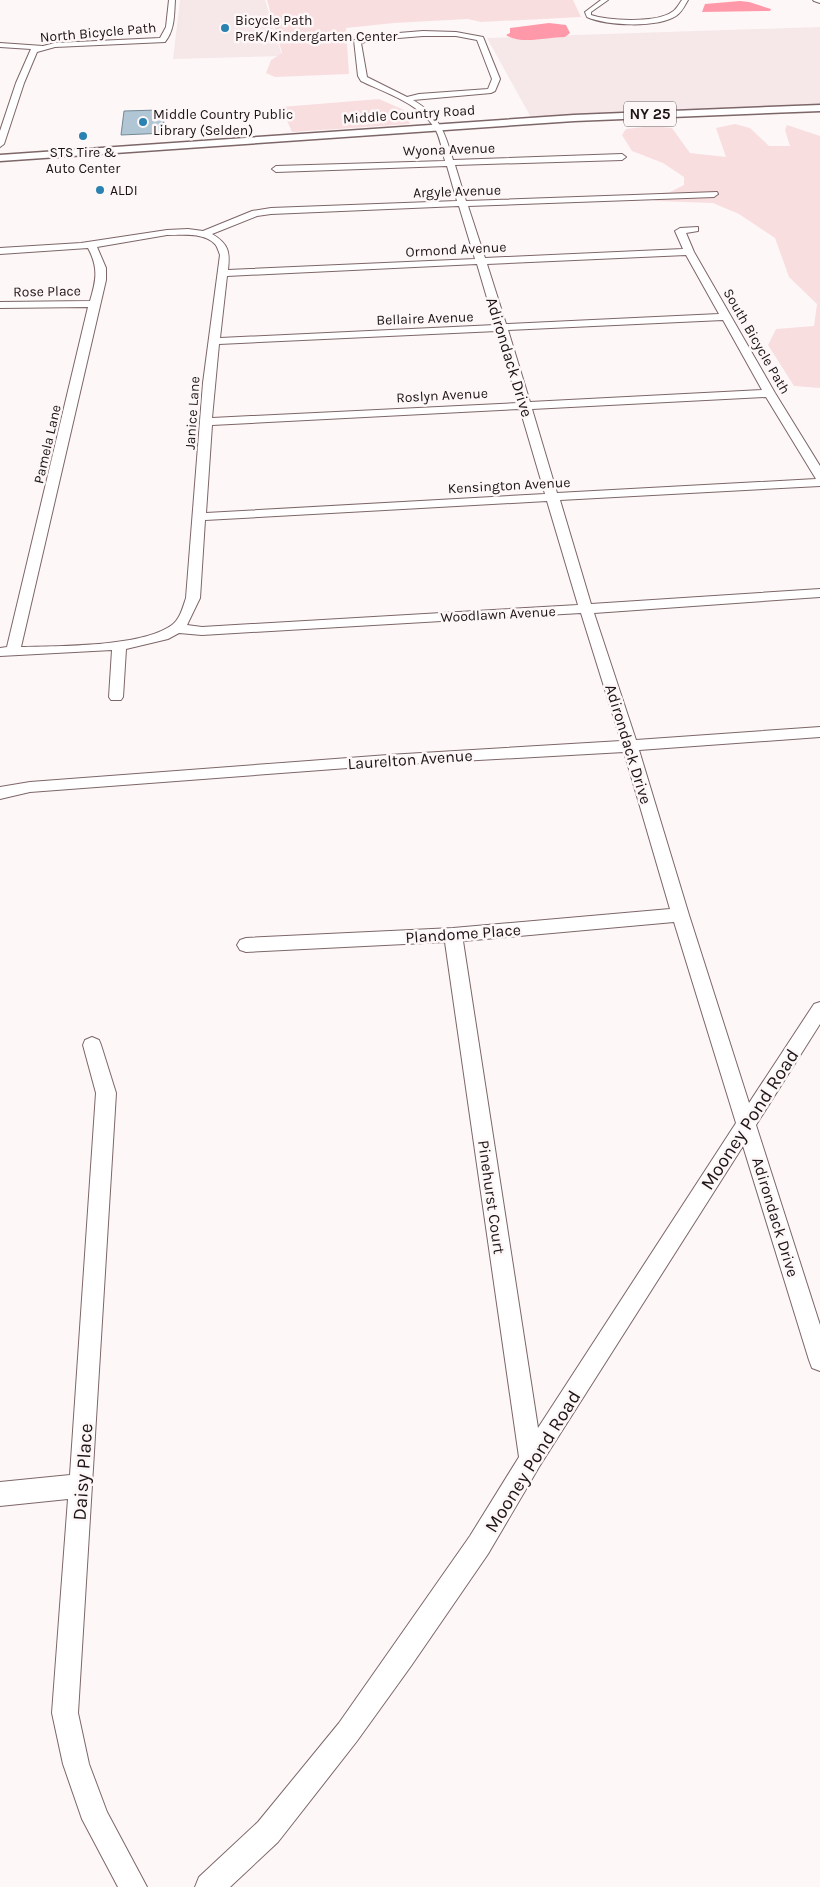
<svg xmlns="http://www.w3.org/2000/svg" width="820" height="1887" viewBox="0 0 820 1887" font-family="Karla,sans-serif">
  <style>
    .built { fill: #f6e7e9 }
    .green { fill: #f9dee0 }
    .water { fill: #ff99a9 }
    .building { fill: #b0c6d4; stroke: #748895 }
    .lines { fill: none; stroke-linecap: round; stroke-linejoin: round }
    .minor-casing { stroke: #7d6668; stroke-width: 2 }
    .major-casing { stroke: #7d6668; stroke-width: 3 }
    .minor { fill: #fff; fill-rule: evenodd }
    .major { fill: #fff; fill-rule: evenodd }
    .poi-dot { fill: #2982b0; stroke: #fdf7f8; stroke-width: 2 }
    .labels { text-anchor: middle; stroke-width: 5; stroke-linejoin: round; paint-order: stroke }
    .far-poi-label { font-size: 14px; fill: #1d1415; stroke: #fdf7f8; text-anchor: start }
    .far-street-label { font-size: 14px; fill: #1d1415; stroke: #fdf7f8 }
    .shield { fill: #fdf7f8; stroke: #605859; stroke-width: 1 }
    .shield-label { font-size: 15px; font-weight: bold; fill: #1d1415 }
    .street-label { font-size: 16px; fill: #1d1415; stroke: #fdf7f8 }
    .near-street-label { font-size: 19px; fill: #1d1415; stroke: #fdf7f8 }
  </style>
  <rect width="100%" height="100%" fill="#fdf7f8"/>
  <path class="built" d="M 180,0 L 265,0 L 282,56 L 173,59 Z
    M 820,27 L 820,113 L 533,121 L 487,38 Z"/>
  <path class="green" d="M 267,0 L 573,0 L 581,17 L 481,22 L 468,19 L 394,23 L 346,28 L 349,74 L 275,77 L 266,73 L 271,60 L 282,53 Z
    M 379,99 L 404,110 L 410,124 L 292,132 L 281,107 Z
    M 735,124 L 750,128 L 769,146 L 790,146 L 785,130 L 787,125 L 820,136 L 820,388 L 794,386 L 768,345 L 776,329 L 814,326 L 817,304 L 789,277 L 775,238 L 739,214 L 713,203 L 655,201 L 654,194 L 670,192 L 684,185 L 684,177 L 663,163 L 632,151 L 622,135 L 626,129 L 652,126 L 672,128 L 690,153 L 726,157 L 716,128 Z"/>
  <path class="water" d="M 740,1 L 749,2 L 771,9 L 770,11 L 702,12 L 705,4 Z
    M 549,23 L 566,25 L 570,33 L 565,37 C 547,37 521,45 506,35 L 510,33 L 510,28 Z"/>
  <path class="building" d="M 158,110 L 157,118 L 163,118 L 166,133 L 121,135 L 124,111 Z"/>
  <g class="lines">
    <defs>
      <path id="minor" d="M 169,0 L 175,0 C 174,14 175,30 165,42 L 55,47 L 37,52 L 24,83 L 4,144 L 0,147 L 0,131 L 16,83 L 31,49 L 0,47 L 0,43 L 43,46 L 55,43 L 160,38 L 166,27 Z
        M 601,0 L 608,0 L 591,12 L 591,15 C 608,21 657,23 672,12 C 676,10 679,4 682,0 L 688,0 C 685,5 682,12 676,16 C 657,28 607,26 587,17 L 585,12 Z
        M 813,0 L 820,0 L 820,3 L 814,1 Z
        M 423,31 L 456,32 L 483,37 L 500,79 L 495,91 L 491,93 L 413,100 C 440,116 445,133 453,160 L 622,154 L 626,157 L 622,160 L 455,165 L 466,201 L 717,192 L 718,194 L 714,197 L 468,206 L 485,258 L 683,249 L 675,231 L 680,228 L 698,227 L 698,231 L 686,233 L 694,252 L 775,393 L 820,466 L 820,486 L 560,500 L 591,604 L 820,589 L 820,597 L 594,613 L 636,740 L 820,727 L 820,737 L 639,750 L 689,915 L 749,1103 L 814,1004 L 820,1002 L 820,1024 L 756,1125 L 820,1325 L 820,1371 L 812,1368 L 809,1360 L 743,1146 L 539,1467 L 488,1554 L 411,1666 L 357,1741 L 278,1842 L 230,1887 L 195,1887 L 199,1877 L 258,1822 L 339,1723 L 470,1536 L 519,1457 L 445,942 L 246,952 L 240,950 L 237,945 L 240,940 L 246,938 L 453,928 L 670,909 L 624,752 L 388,765 L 30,792 L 0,799 L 0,787 L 30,782 L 388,755 L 621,741 L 581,613 L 202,635 L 179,633 L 168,639 L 126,649 L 123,697 L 121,700 L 111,700 L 109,697 L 112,650 L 0,656 L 0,648 L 7,647 L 88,307 L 0,308 L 0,302 L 90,301 C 96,281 99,268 88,248 L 0,254 L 0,248 L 81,243 L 167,230 L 188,229 L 203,231 L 252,211 L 271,208 L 457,201 L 447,166 L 276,172 L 272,169 L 276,166 L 445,161 C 442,150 440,136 434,127 C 418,103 386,93 361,81 L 358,76 L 354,40 L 374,35 ZM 423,36 L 456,36 L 477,40 L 492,79 L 488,89 L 419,94 L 407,97 L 367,77 L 361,43 L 374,40 ZM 459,206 L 475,259 L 228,270 C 230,252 229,244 212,234 L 257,216 L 271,214 ZM 167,235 C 181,235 204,232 215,244 C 217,246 219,252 220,255 L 203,383 L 186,598 C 183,607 180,619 172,625 C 142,647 59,646 21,647 L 106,280 L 106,268 L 97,247 ZM 686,255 L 719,314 L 506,324 L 487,264 ZM 477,264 L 495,325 L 220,338 L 227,276 ZM 723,320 L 762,390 L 530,402 L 508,330 ZM 497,331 L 518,403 L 212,418 L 219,344 ZM 766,397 L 816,479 L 557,493 L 532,409 ZM 520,409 L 545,494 L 206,513 L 212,425 ZM 547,501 L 578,605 L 202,627 L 187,625 L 200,598 L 205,520 ZM 674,922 L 736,1123 L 538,1428 L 463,941 Z
        M 92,1037 L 99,1040 L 101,1045 L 116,1093 L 78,1713 L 89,1764 L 107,1812 L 147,1887 L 118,1887 L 82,1819 L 63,1764 L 52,1713 L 68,1499 L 0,1506 L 0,1482 L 70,1475 L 96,1093 L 83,1045 L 85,1040 Z"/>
      <path id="major" d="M 820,105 L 820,111 L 574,121 L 0,161 L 0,155 L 574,115 Z"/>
    </defs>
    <use href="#minor" class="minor-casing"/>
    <use href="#major" class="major-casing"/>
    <use href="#minor" class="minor"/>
    <use href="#major" class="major"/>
  </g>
  <g class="poi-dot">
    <circle cx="225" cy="28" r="5"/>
    <circle cx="143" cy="122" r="5"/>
    <circle cx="83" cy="136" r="5"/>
    <circle cx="100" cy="190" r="5"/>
  </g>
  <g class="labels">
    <g class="far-poi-label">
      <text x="235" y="25">Bicycle Path<tspan x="235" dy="16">PreK/Kindergarten Center</tspan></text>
      <text x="153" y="119">Middle Country Public<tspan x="153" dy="16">Library (Selden)</tspan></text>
      <text x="83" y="157" text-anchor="middle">STS Tire &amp;<tspan x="83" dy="16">Auto Center</tspan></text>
      <text x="110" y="195">ALDI</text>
    </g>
    <g class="far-street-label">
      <text transform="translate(98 32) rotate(-5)" y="5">North Bicycle Path</text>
      <text transform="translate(409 114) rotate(-4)" y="5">Middle Country Road</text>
      <text transform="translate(449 149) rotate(-2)" y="5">Wyona Avenue</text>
      <text transform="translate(457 191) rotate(-2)" y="5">Argyle Avenue</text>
      <text transform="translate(456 249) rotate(-3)" y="5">Ormond Avenue</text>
      <text transform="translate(47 291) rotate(-1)" y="5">Rose Place</text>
      <text transform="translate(425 318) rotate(-2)" y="5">Bellaire Avenue</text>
      <text transform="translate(757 341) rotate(60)" y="5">South Bicycle Path</text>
      <text transform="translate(442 395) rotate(-3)" y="5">Roslyn Avenue</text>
      <text transform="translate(192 413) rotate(-86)" y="5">Janice Lane</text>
      <text transform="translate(47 444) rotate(-77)" y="5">Pamela Lane</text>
      <text transform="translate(509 485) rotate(-3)" y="5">Kensington Avenue</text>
      <text transform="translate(498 614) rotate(-3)" y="5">Woodlawn Avenue</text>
    </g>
    <rect class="shield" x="624" y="101.5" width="52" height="25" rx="4"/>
    <g class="shield-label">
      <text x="650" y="119">NY 25</text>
    </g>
    <g class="street-label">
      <text transform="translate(510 357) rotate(73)" y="6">Adirondack Drive</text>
      <text transform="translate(629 744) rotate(73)" y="6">Adirondack Drive</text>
      <text transform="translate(410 759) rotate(-4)" y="6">Laurelton Avenue</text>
      <text transform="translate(463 933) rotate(-4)" y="6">Plandome Place</text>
      <text transform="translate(492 1197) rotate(82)" y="6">Pinehurst Court</text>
      <text transform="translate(776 1217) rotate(73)" y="6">Adirondack Drive</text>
    </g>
    <g class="near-street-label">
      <text transform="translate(749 1119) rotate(-57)" y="7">Mooney Pond Road</text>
      <text transform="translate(532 1461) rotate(-58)" y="7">Mooney Pond Road</text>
      <text transform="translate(82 1472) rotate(-86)" y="7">Daisy Place</text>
    </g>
  </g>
</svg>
